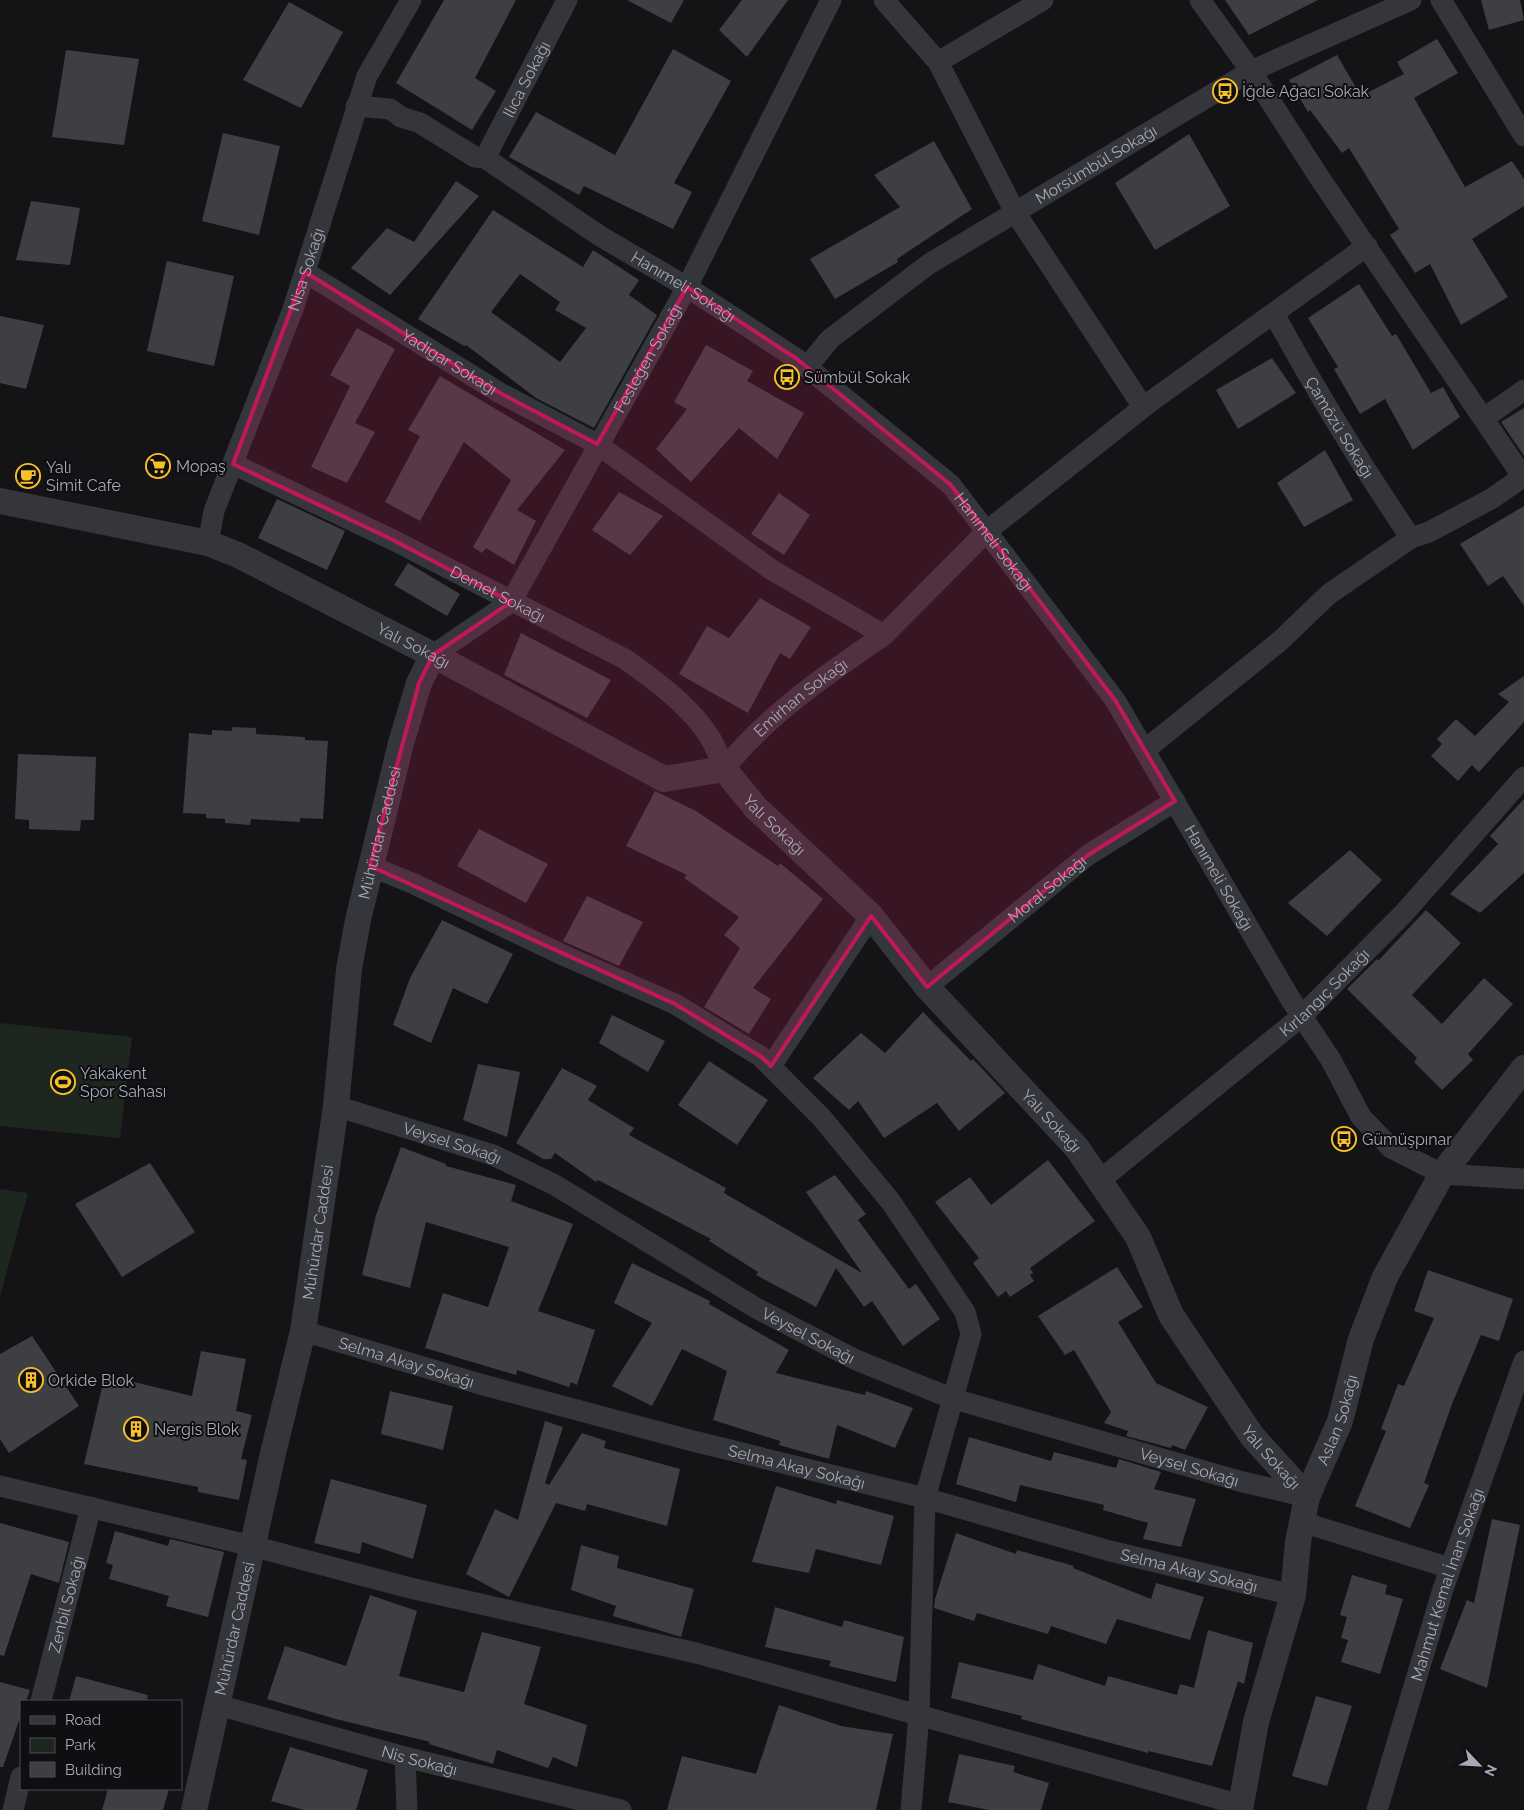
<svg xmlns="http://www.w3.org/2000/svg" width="1524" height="1810" viewBox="0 0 1524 1810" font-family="Raleway,sans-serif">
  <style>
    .green { fill: #1e2620 }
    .building { fill: #3e3f43; fill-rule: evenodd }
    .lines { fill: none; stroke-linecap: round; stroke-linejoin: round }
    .minor { stroke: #35363b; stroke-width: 21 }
    .tertiary { stroke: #35363b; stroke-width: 26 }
    .marked { fill: #c2185b; fill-opacity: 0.2; stroke: #c2185b; stroke-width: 4; stroke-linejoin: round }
    .labels { text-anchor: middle; stroke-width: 4; stroke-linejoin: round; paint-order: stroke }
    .street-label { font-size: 16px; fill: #a5aab7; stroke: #0f0f11 }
    .poi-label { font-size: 16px; fill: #a5aab7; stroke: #0f0f11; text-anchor: start }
  </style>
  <rect width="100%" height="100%" fill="#141416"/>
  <path class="green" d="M 0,1023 L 132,1037 L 120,1138 L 0,1126 Z
    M 0,1189 L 28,1193 L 0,1297 Z"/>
  <path class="building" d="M 444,0 L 516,0 L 475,78 L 496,91 L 472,130 L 396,83 Z
    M 627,0 L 684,0 L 671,23 Z
    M 742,0 L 788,0 L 747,57 L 719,30 Z
    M 1225,0 L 1318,0 L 1249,35 Z
    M 1481,0 L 1520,0 L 1524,20 L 1489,30 Z
    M 289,2 L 343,32 L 301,108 L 243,80 Z
    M 1437,39 L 1458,73 L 1414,98 L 1465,187 L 1512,161 L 1524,179 L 1524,206 L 1472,239 L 1508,297 L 1461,325 L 1430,264 L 1415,273 L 1390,235 L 1399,229 L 1349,148 L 1342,153 L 1310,110 L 1308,112 L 1289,80 L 1337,55 L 1361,96 L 1404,74 L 1397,62 Z
    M 673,49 L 731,81 L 674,183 L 692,192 L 673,229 L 584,186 L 579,195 L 509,157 L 536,112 L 615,155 Z
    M 66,50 L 139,59 L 124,145 L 52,137 Z
    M 223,133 L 280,146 L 259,235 L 202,221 Z
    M 1189,134 L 1230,206 L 1155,250 L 1115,183 Z
    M 934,141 L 972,209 L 897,259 L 898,262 L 835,299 L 810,259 L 900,207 L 874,175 Z
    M 456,181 L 479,196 L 390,295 L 351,268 L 387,228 L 414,242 Z
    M 31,201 L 80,208 L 70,265 L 16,260 Z
    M 493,210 L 583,267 L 593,250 L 639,280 L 629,295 L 657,315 L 594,428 L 536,398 L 466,345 L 464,346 L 418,319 ZM 520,274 L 560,302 L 555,310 L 586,328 L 560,362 L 491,312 Z
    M 167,261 L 234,276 L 214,366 L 147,351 Z
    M 1359,284 L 1392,336 L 1396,334 L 1431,393 L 1443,387 L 1460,417 L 1413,450 L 1385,399 L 1360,414 L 1334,369 L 1338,367 L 1308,318 Z
    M 0,316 L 44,325 L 26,389 L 0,383 Z
    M 357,328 L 395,349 L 355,423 L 375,432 L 347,483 L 311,467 L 350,386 L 330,375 Z
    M 706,345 L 753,371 L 747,381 L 804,413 L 777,459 L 739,428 L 691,482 L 656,449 L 687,409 L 674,402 Z
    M 1272,358 L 1296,393 L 1238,429 L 1216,390 Z
    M 440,376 L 565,450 L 517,510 L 536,521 L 514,565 L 486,548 L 482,553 L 473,547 L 511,480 L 464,442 L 420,521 L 385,502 L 420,436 L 408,430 Z
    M 1524,408 L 1524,456 L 1501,422 Z
    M 1325,450 L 1353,500 L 1304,527 L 1277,483 Z
    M 619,492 L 663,516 L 630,555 L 592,530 Z
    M 779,493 L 810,515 L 784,555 L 751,534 Z
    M 277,499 L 345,531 L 327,570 L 258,538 Z
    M 1524,506 L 1524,606 L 1503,576 L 1488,586 L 1460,544 Z
    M 408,563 L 460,594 L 447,616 L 394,585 Z
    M 760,598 L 811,627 L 790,659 L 780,653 L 748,713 L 679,674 L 707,626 L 729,638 Z
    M 521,633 L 611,680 L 587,718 L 504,675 Z
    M 1524,676 L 1524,722 L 1479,772 L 1472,765 L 1458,781 L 1431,756 L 1442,744 L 1437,739 L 1456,719 L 1475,736 L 1509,702 L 1498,694 Z
    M 232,727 L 256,728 L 256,734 L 305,737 L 305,740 L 328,741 L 323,819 L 300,818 L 300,822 L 251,819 L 250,825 L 225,823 L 225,819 L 206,818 L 206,814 L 183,813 L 189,733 L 212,735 L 212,730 L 232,731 Z
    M 18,754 L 96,757 L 94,820 L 81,820 L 80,831 L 29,829 L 29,820 L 15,819 Z
    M 655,791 L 696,811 L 778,866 L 780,863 L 823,899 L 753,988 L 771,999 L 749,1034 L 704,1007 L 740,948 L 724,935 L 739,917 L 684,878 L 687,875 L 626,846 Z
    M 1524,799 L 1524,873 L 1480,913 L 1450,894 L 1498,844 L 1490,836 Z
    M 479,829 L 548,864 L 526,903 L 457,866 Z
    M 1350,850 L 1382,880 L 1327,936 L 1288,903 Z
    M 587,896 L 643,922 L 619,966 L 563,941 Z
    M 1426,910 L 1461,943 L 1412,995 L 1442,1024 L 1484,978 L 1513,1004 L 1468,1054 L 1473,1060 L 1442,1090 L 1414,1062 L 1417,1058 L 1347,989 L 1377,959 L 1378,961 Z
    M 442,920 L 513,954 L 487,1004 L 453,988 L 431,1043 L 393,1025 L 410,978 Z
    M 923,1012 L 971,1061 L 973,1059 L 1005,1093 L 959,1131 L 937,1103 L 884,1138 L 858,1101 L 849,1110 L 813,1078 L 861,1033 L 885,1053 Z
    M 612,1015 L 665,1041 L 648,1072 L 599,1043 Z
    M 709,1061 L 768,1100 L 737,1145 L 678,1105 Z
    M 478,1064 L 520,1072 L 507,1137 L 463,1120 Z
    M 562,1068 L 597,1086 L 588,1100 L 634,1128 L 629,1135 L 726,1188 L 724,1193 L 862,1273 L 806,1192 L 835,1175 L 866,1214 L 858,1220 L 909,1289 L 916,1284 L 940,1319 L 903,1346 L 872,1301 L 864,1307 L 836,1268 L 816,1307 L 756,1275 L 758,1272 L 709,1241 L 711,1239 L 598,1180 L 596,1182 L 555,1153 L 551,1159 L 543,1159 L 516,1143 Z
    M 401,1147 L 446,1164 L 446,1166 L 516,1185 L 511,1201 L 573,1224 L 538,1311 L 595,1330 L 577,1385 L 571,1382 L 569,1387 L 517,1370 L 516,1375 L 425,1348 L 443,1293 L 488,1307 L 509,1247 L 426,1222 L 410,1288 L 362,1275 L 376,1215 Z
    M 1048,1160 L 1095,1221 L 1030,1268 L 1033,1273 L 1030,1275 L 1034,1281 L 1010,1297 L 1006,1291 L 998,1297 L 973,1263 L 979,1258 L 935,1202 L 970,1177 L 991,1205 Z
    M 150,1163 L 195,1232 L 122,1277 L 75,1204 Z
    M 632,1263 L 710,1301 L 709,1304 L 789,1350 L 776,1373 L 865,1395 L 866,1391 L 913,1408 L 895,1448 L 837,1425 L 829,1459 L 779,1445 L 780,1441 L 713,1420 L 727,1371 L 682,1349 L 652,1406 L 612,1386 L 652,1323 L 614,1303 Z
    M 1117,1267 L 1143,1307 L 1118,1322 L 1156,1383 L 1208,1407 L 1185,1450 L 1172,1445 L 1171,1448 L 1126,1436 L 1128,1431 L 1104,1423 L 1111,1412 L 1074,1350 L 1065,1355 L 1038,1316 Z
    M 1428,1270 L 1513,1299 L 1499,1341 L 1481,1335 L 1452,1404 L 1424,1483 L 1429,1485 L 1410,1528 L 1355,1506 L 1386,1431 L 1381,1429 L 1398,1384 L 1404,1386 L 1434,1318 L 1414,1311 Z
    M 32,1336 L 79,1406 L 9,1453 L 0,1439 L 0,1354 Z
    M 201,1351 L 246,1359 L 236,1411 L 252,1415 L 241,1459 L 247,1460 L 239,1500 L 198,1492 L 198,1487 L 84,1464 L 105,1375 L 192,1396 Z
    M 390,1391 L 453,1406 L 443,1450 L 381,1434 Z
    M 545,1421 L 563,1427 L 545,1483 L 543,1482 L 549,1485 L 582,1433 L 606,1441 L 604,1448 L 680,1469 L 667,1526 L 587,1504 L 585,1511 L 556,1503 L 509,1597 L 466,1574 L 495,1509 L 518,1520 Z
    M 969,1437 L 1051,1461 L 1054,1452 L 1116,1468 L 1119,1459 L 1161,1472 L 1154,1489 L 1196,1499 L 1181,1547 L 1143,1539 L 1148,1523 L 1103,1510 L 1104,1505 L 1020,1485 L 1016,1502 L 956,1484 Z
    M 331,1479 L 427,1505 L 413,1559 L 362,1542 L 360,1554 L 314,1543 Z
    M 776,1486 L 836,1504 L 837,1500 L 894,1516 L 881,1565 L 816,1549 L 809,1573 L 752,1562 Z
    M 1492,1519 L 1520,1525 L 1487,1688 L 1440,1669 L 1467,1600 L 1474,1603 Z
    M 0,1523 L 69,1542 L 59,1583 L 31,1574 L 4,1656 L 0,1655 Z
    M 115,1531 L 168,1546 L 170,1539 L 224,1552 L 208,1617 L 166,1606 L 169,1596 L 109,1579 L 113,1565 L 106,1563 Z
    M 956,1533 L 1016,1554 L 1017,1550 L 1074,1566 L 1073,1568 L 1151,1599 L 1156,1583 L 1204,1597 L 1190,1640 L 1117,1619 L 1106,1644 L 1051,1626 L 1048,1634 L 977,1613 L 974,1621 L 934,1608 L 935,1599 Z
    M 581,1545 L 619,1556 L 617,1568 L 694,1589 L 681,1637 L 613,1616 L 616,1606 L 571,1590 Z
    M 1352,1575 L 1387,1585 L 1385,1594 L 1403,1599 L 1380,1674 L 1341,1662 L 1348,1640 L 1341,1638 L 1347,1617 L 1340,1615 Z
    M 370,1595 L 417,1611 L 399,1676 L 464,1692 L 482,1632 L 541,1647 L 524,1704 L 587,1725 L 577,1767 L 553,1757 L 548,1768 L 497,1750 L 493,1764 L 429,1744 L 430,1742 L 336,1719 L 267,1699 L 285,1646 L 346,1666 Z
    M 775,1607 L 842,1627 L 844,1620 L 904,1637 L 896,1682 L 829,1666 L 831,1661 L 765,1647 Z
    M 1208,1630 L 1253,1643 L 1244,1684 L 1238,1681 L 1212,1766 L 1148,1751 L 1148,1753 L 1021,1719 L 1022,1716 L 951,1698 L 959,1662 L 1033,1680 L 1038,1664 L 1105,1686 L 1108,1676 L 1177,1695 L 1180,1684 L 1194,1688 Z
    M 76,1676 L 148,1695 L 147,1701 L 69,1701 Z
    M 0,1682 L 30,1690 L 26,1701 L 21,1701 L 21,1715 L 3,1767 L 0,1767 Z
    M 1316,1696 L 1352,1706 L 1327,1786 L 1292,1776 Z
    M 779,1705 L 841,1726 L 893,1734 L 876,1810 L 667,1810 L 682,1756 L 756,1774 Z
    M 290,1747 L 368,1770 L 356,1810 L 304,1810 L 271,1801 Z
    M 959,1754 L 1015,1766 L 1013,1772 L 1049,1783 L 1041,1810 L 989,1810 L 948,1802 Z
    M 108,1789 L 169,1789 L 163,1810 L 102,1810 Z"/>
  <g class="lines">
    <g class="minor">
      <path d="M 884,0 L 938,62"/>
      <path d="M 1043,0 L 938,62 L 1015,212 L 1143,407"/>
      <path d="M 1200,0 L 1251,71 L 1319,177 L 1523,477"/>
      <path d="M 1441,0 L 1524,136"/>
      <path id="s1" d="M 356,106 L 390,109 L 401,117 L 420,123 L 475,157 L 485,158 L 600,236 L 687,287 L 797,359 L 951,485 L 1115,700 L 1291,1000 L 1331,1060 L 1361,1117 L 1391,1148 L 1442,1174 L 1524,1179"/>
      <path id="s2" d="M 485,158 L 567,0"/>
      <path id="s3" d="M 305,272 L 500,393 L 597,444 L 772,570 L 884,635 L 987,531 L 1150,402 L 1367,246"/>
      <path id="s4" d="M 1274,314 C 1316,391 1361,465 1411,538"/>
      <path id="s5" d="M 807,367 L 830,339 L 929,264 L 1251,71 L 1411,0"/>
      <path d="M 1484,418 L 1524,390"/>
      <path id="s6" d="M 233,464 L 393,540 L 625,659 C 655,680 694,709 712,741 C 717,750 720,760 724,769 C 768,714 826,675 884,635"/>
      <path id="s7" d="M 208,543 L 214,511 L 293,309 L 367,76 L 411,0"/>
      <path id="s8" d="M 433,655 L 511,602 L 687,287 L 831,0"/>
      <path d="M 1146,749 L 1280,641 L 1329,594 L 1411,538 L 1429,532 L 1491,499 L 1523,477 L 1524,478"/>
      <path d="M 370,866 L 412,883 L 565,956 L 675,1004 L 760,1056 L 822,1118 L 891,1202 L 965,1312 L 971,1334 L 925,1498 L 919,1715 L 911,1810"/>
      <path id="s9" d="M 927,987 L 1088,855 L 1175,801"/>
      <path d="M 771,1066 L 871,916"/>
      <path id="s10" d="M 336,1106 L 493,1155 L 555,1185 L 756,1308 L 856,1360 L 951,1398 L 1239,1481 L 1307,1497"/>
      <path id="s11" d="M 1099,1181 L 1302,1016 L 1404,913 L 1524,777"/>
      <path id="s12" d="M 303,1331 L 480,1384 L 689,1440 L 925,1498 L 1110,1551 L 1293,1595"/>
      <path d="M 0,1486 L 252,1546 L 406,1587 L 696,1653 L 1241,1805"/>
      <path d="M 1302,1522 L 1450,1568"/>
      <path id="s13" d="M 41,1701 L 91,1507"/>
      <path id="s14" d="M 218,1705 L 405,1757 L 621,1810"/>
      <path d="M 405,1757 L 407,1810"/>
      <path d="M 13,1810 L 21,1777"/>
      <path id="s15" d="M 1377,1810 L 1443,1589 L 1524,1361"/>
    </g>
    <g class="tertiary">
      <path id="s16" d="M 0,501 L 208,543 L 238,555 L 433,655 L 664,779 L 724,769 L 756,808 L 871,916 L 927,987 L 1077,1148 L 1138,1237 L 1171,1315 L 1252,1436 L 1307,1497"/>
      <path id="s17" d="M 194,1810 L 274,1449 L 303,1331 L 336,1106 L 349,969 L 358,920 L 401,743 L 419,683 L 433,655"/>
      <path id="s18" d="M 1240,1810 L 1256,1722 L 1293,1595 L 1298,1542 L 1307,1497 L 1340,1421 L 1361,1339 L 1385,1277 L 1442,1174 L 1524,1068"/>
    </g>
  </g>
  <path class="marked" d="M 305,272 L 500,393 L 597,444 L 687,287 L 797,359 L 951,485 L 1115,700 L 1175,801 L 1088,855 L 927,987 L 871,916 L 771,1066 L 760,1056 L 675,1004 L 370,866 L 419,683 L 433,655 L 511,602 L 393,540 L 233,464 Z"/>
  <defs>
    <symbol id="bus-ring" viewBox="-11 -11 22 22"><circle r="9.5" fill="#0f0f11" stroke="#f9c02a" stroke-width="1.5"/><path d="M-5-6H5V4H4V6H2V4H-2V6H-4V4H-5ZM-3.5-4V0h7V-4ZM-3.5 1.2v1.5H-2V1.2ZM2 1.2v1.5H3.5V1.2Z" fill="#f9c02a"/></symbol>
    <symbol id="supermarket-ring" viewBox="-11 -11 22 22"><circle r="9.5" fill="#0f0f11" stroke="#f9c02a" stroke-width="1.5"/><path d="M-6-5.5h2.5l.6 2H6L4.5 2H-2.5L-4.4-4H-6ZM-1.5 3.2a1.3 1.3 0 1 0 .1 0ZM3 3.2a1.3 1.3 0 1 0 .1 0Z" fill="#f9c02a"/></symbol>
    <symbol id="cafe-ring" viewBox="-11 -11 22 22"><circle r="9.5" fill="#0f0f11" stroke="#f9c02a" stroke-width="1.5"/><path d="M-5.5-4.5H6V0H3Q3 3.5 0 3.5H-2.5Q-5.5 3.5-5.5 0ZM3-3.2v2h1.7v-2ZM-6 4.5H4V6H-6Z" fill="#f9c02a"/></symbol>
    <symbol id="stadium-ring" viewBox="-11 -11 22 22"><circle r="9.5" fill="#0f0f11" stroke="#f9c02a" stroke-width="1.5"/><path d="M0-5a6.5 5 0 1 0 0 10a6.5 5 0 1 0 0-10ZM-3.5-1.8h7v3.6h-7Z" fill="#f9c02a"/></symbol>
    <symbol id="building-ring" viewBox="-11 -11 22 22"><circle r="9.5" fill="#0f0f11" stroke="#f9c02a" stroke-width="1.5"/><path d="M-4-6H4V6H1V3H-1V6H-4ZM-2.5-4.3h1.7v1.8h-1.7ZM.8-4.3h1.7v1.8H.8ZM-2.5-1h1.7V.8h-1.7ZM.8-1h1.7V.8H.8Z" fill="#f9c02a"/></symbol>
  </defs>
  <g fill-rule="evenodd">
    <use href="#bus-ring" x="1211" y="77" width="28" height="28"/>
    <use href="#bus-ring" x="773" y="363" width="28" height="28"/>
    <use href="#supermarket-ring" x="144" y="452" width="28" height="28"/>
    <use href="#cafe-ring" x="14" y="462" width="28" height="28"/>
    <use href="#stadium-ring" x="49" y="1068" width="28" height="28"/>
    <use href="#bus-ring" x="1330" y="1125" width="28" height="28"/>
    <use href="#building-ring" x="17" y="1366" width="28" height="28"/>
    <use href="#building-ring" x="122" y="1415" width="28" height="28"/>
  </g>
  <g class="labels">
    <g class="street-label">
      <text dy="6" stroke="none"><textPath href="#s2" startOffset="89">Ilıca Sokağı</textPath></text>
      <text dy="6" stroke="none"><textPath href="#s5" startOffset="355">Morsümbül Sokağı</textPath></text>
      <text dy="6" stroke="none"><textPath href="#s7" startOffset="291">Nisa Sokağı</textPath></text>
      <text dy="6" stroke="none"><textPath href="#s1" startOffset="379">Hanımeli Sokağı</textPath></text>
      <text dy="6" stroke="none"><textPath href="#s8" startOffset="374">Fesleğen Sokağı</textPath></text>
      <text dy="6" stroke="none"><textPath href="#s3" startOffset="170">Yadigar Sokağı</textPath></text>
      <text dy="6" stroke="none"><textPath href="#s4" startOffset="131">Çamözü Sokağı</textPath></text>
      <text dy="6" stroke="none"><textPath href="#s1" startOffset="784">Hanımeli Sokağı</textPath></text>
      <text dy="6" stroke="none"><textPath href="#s6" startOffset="295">Demet Sokağı</textPath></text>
      <text dy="6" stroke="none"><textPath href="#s16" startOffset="442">Yalı Sokağı</textPath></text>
      <text dy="6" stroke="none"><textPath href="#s6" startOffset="694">Emirhan Sokağı</textPath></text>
      <text dy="6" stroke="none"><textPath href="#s16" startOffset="862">Yalı Sokağı</textPath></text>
      <text dy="6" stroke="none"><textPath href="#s17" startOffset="996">Mühürdar Caddesi</textPath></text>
      <text dy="6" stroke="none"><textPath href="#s1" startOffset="1189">Hanımeli Sokağı</textPath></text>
      <text dy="6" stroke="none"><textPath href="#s9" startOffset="155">Moral Sokağı</textPath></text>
      <text dy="6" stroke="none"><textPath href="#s11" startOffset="294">Kırlangıç Sokağı</textPath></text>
      <text dy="6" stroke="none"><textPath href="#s16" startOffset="1268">Yalı Sokağı</textPath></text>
      <text dy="6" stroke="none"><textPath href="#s10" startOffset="122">Veysel Sokağı</textPath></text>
      <text dy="6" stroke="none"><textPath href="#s17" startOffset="591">Mühürdar Caddesi</textPath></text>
      <text dy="6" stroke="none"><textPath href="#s10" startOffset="528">Veysel Sokağı</textPath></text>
      <text dy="6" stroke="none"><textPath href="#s12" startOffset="108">Selma Akay Sokağı</textPath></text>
      <text dy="6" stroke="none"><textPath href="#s18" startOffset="404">Aslan Sokağı</textPath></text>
      <text dy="6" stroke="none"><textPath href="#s16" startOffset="1672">Yalı Sokağı</textPath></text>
      <text dy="6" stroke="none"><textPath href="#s12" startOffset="512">Selma Akay Sokağı</textPath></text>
      <text dy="6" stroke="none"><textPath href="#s10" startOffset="932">Veysel Sokağı</textPath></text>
      <text dy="6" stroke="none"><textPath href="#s12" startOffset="918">Selma Akay Sokağı</textPath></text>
      <text dy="6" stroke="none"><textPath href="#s15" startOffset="236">Mahmut Kemal İnan Sokağı</textPath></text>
      <text dy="6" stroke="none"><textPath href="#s13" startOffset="100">Zenbil Sokağı</textPath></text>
      <text dy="6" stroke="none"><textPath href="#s17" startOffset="186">Mühürdar Caddesi</textPath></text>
      <text dy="6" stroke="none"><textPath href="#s14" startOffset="209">Nis Sokağı</textPath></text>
    </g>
    <g class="poi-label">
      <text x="1242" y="97">İğde Ağacı Sokak</text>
      <text x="804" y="383">Sümbül Sokak</text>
      <text x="176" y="472">Mopaş</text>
      <text x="46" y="473">Yalı<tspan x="46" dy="18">Simit Cafe</tspan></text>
      <text x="80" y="1079">Yakakent<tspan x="80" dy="18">Spor Sahası</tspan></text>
      <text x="1362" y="1145">Gümüşpınar</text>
      <text x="48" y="1386">Orkide Blok</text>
      <text x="154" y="1435">Nergis Blok</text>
    </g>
  </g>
  <rect x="20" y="1700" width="162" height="90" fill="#0f0f11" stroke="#4b4d53"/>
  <rect x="30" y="1716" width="25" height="8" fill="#35363b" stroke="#4b4d53"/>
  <text x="65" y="1725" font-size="15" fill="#a5aab7">Road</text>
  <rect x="30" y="1738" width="25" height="15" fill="#1e2620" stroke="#4b4d53"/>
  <text x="65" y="1750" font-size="15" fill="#a5aab7">Park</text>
  <rect x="30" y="1762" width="25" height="15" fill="#3e3f43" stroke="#4b4d53"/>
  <text x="65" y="1775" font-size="15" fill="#a5aab7">Building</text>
  <g transform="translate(1479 1765) rotate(115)" stroke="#0f0f11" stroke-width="4" paint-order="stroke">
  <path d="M0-4L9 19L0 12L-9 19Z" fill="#a5aab7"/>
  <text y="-8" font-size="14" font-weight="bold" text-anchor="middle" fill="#a5aab7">N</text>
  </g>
</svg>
